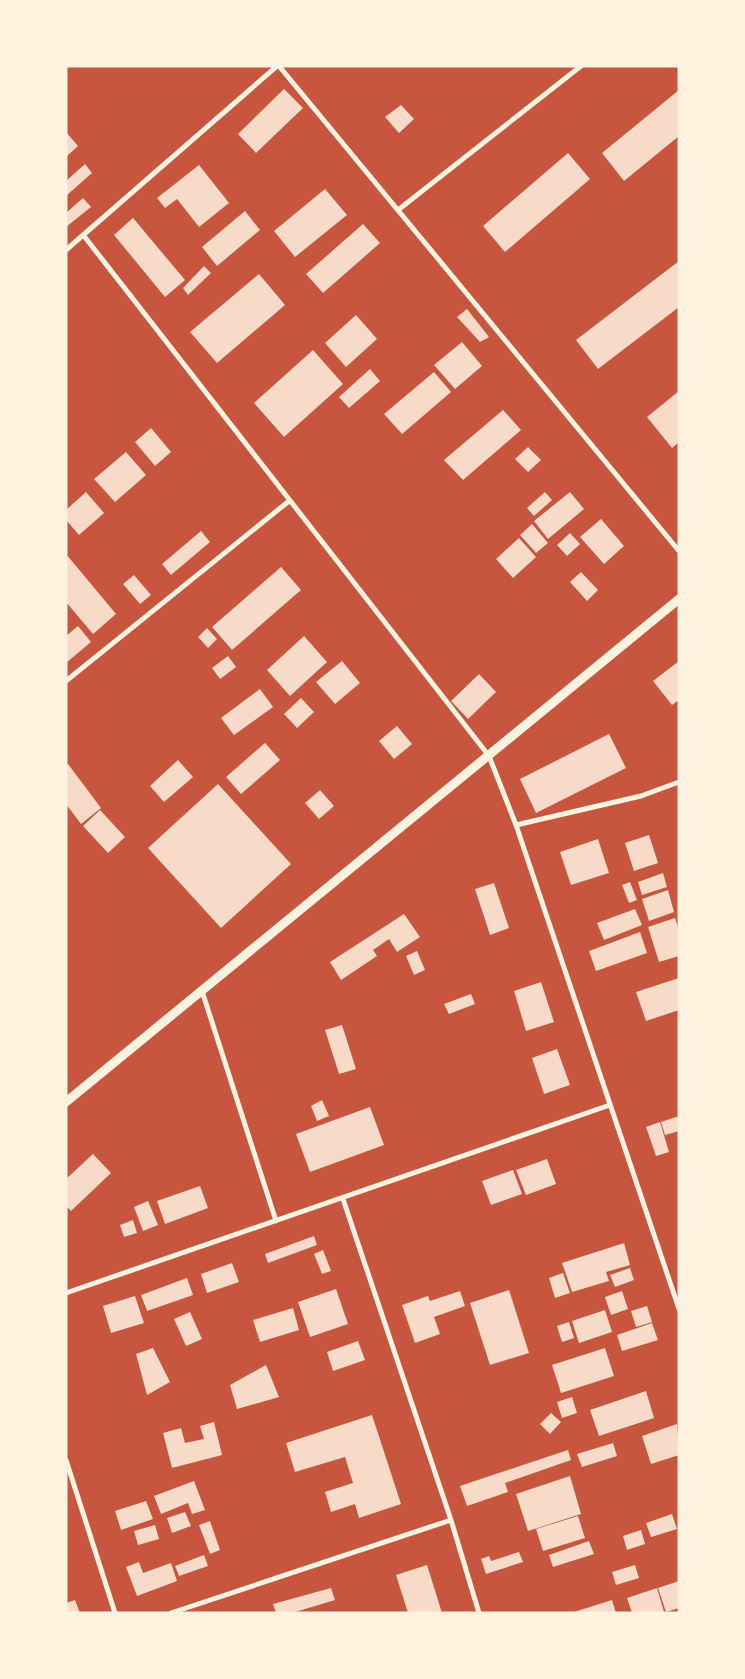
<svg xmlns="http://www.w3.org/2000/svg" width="745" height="1679" viewBox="0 0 745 1679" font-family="Quicksand,sans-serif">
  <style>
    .building { fill: #f7dbc8 }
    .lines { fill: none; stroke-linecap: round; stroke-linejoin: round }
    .minor { stroke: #fff3e0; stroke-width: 5 }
    .tertiary { stroke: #fff3e0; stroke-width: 9 }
  </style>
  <rect width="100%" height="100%" fill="#c8553d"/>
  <path class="building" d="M 284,89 L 303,108 L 256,153 L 238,134 Z
    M 679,90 L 679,136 L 624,181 L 602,153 Z
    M 401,105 L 414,119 L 399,133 L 385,117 Z
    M 66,132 L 78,146 L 66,157 Z
    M 568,153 L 590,179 L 505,252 L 483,226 Z
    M 85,164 L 92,173 L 66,196 L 66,181 Z
    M 199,165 L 229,203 L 199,227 L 177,199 L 165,208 L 157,198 Z
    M 325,189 L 347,215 L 295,257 L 274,231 Z
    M 83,198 L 91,207 L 66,227 L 66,213 Z
    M 245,211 L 260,230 L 217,266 L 202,247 Z
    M 133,218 L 185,280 L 165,297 L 114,235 Z
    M 363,224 L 380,243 L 323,293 L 306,274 Z
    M 679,261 L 679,307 L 598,369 L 576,340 Z
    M 204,266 L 211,273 L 188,295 L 183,288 Z
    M 259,274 L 285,305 L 217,363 L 190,332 Z
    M 467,309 L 489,337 L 480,342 L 457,317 Z
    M 356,315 L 377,339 L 346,367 L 325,343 Z
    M 462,342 L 482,366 L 455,389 L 434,365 Z
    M 313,350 L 343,384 L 284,437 L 254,403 Z
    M 370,369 L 380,381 L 349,408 L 339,397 Z
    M 434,372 L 451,392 L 402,434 L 384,414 Z
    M 679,391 L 679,442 L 672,448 L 647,417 Z
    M 503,410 L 521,430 L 463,480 L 444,460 Z
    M 151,428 L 171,452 L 155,466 L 135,442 Z
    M 528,447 L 541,460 L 528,472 L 515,459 Z
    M 126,452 L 146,475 L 115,502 L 94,479 Z
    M 86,492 L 104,513 L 79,535 L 66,520 L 66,510 Z
    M 545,492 L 552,500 L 534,516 L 527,508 Z
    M 570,492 L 584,509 L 548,539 L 534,521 Z
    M 601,519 L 624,546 L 604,564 L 580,537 Z
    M 532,524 L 548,543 L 536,553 L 520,535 Z
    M 201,531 L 210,542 L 171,575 L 162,564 Z
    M 570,533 L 580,544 L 567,556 L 557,545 Z
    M 519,538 L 536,557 L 513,578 L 496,559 Z
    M 66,554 L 116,614 L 93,634 L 66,602 Z
    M 281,567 L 301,590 L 232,650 L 212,627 Z
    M 581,572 L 598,590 L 587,601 L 570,582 Z
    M 134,575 L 151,595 L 140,604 L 123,584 Z
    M 78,626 L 91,642 L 66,663 L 66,636 Z
    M 207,628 L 217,639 L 208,648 L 198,637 Z
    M 304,636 L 327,662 L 290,696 L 267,670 Z
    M 228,656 L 236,667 L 220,679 L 212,668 Z
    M 342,661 L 360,683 L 335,704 L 316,682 Z
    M 679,661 L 679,700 L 672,705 L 653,681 Z
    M 479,674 L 496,692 L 468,719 L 451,701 Z
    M 260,689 L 273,707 L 234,735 L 221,718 Z
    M 301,698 L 314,712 L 297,728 L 284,714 Z
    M 397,726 L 412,744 L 394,759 L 379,741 Z
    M 609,734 L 626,768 L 536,813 L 520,779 Z
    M 265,743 L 280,760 L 241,794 L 226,777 Z
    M 178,760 L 193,777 L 164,802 L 150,786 Z
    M 68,764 L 101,808 L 81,824 L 66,804 L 66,766 Z
    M 218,784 L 291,864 L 221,928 L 148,848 Z
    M 320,790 L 334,806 L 319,819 L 305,803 Z
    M 100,810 L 125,837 L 108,853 L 83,826 Z
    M 649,835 L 658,863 L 634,871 L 625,843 Z
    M 598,839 L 609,873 L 571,885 L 560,852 Z
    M 663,873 L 667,887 L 642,895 L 638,882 Z
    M 630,882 L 637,900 L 629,903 L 622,885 Z
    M 494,883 L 509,928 L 490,935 L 475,889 Z
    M 668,890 L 674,912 L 649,921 L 642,899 Z
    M 635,909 L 642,925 L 604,940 L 597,923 Z
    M 404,914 L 420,937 L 397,952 L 389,939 L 373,950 L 377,956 L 341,980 L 330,962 Z
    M 675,918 L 679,931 L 679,956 L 659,962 L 648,927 Z
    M 640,932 L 647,953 L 596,971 L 589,951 Z
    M 417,951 L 425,970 L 414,975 L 406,956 Z
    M 679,978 L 679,1010 L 646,1021 L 636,992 Z
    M 541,982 L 554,1022 L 526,1031 L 514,991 Z
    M 471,994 L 475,1004 L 449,1014 L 444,1004 Z
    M 342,1025 L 356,1069 L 339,1074 L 325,1030 Z
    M 557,1049 L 570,1085 L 544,1094 L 532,1058 Z
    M 322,1100 L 329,1116 L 317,1121 L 311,1106 Z
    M 370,1107 L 384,1145 L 310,1172 L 296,1134 Z
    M 679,1116 L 679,1131 L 665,1135 L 661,1122 Z
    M 660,1122 L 669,1152 L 656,1156 L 646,1127 Z
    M 93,1154 L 111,1173 L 71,1211 L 66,1206 L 66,1179 Z
    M 547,1159 L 556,1184 L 526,1195 L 516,1170 Z
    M 513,1170 L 522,1194 L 491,1205 L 482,1181 Z
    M 200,1186 L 208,1208 L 165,1224 L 157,1201 Z
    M 148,1201 L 158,1225 L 143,1231 L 134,1207 Z
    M 133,1220 L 137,1233 L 124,1237 L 120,1225 Z
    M 314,1236 L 317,1245 L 268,1263 L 265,1254 Z
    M 624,1243 L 630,1265 L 606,1272 L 609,1281 L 572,1292 L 562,1263 Z
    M 323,1250 L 331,1271 L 322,1274 L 314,1254 Z
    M 232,1263 L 239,1282 L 207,1293 L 201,1274 Z
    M 630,1268 L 634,1280 L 615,1287 L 610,1275 Z
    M 563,1273 L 570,1293 L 555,1298 L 549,1278 Z
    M 187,1278 L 193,1295 L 147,1311 L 141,1295 Z
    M 336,1289 L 348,1324 L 310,1337 L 298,1302 Z
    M 509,1290 L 529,1353 L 490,1365 L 470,1303 Z
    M 460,1291 L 465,1306 L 434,1317 L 440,1334 L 415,1343 L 402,1305 L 428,1296 L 430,1301 Z
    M 622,1291 L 628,1309 L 611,1315 L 605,1297 Z
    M 135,1296 L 144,1323 L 111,1333 L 103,1306 Z
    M 647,1306 L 652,1322 L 636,1327 L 631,1311 Z
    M 293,1308 L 299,1330 L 260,1342 L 253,1320 Z
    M 605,1310 L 612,1332 L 579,1343 L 572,1321 Z
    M 190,1312 L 202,1339 L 186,1346 L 174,1319 Z
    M 569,1322 L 574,1338 L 562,1342 L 557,1326 Z
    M 652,1323 L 658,1340 L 622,1351 L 617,1335 Z
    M 358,1341 L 365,1360 L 333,1371 L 327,1352 Z
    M 153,1348 L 170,1382 L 147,1395 L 136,1354 Z
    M 605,1348 L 614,1376 L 561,1393 L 552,1365 Z
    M 266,1365 L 279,1397 L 237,1409 L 230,1385 Z
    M 646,1391 L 654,1418 L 599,1436 L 590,1410 Z
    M 572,1397 L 577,1413 L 562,1418 L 557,1402 Z
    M 551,1413 L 561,1422 L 550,1434 L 540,1424 Z
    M 372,1415 L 401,1504 L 359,1518 L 355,1504 L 331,1512 L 325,1492 L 353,1483 L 345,1457 L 295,1472 L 286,1443 Z
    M 214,1422 L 222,1455 L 172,1468 L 163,1433 L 181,1428 L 185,1443 L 204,1439 L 200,1426 Z
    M 677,1424 L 679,1455 L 651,1464 L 642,1436 Z
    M 613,1443 L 617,1456 L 582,1467 L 577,1454 Z
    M 568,1450 L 571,1460 L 505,1483 L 508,1492 L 467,1506 L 460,1486 Z
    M 570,1476 L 581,1514 L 528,1531 L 516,1494 Z
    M 194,1481 L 205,1510 L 192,1514 L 188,1503 L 161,1514 L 154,1496 Z
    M 146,1501 L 153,1519 L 121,1530 L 115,1511 Z
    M 185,1512 L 191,1526 L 172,1533 L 167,1518 Z
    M 672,1514 L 677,1529 L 651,1537 L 646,1523 Z
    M 578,1516 L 585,1538 L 543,1551 L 536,1529 Z
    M 210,1521 L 220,1550 L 210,1554 L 199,1525 Z
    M 155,1525 L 159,1539 L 138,1545 L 134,1531 Z
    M 641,1530 L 645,1544 L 627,1550 L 623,1536 Z
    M 589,1541 L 594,1554 L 553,1567 L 549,1555 Z
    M 519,1552 L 523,1562 L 486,1574 L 481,1559 L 489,1556 L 491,1561 Z
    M 204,1555 L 208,1566 L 179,1576 L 175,1566 Z
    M 139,1562 L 143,1573 L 171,1563 L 177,1581 L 137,1596 L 126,1567 Z
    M 427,1565 L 442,1613 L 408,1613 L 396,1575 Z
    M 635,1565 L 639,1578 L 616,1585 L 612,1572 Z
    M 679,1581 L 679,1608 L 666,1612 L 658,1588 Z
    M 331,1588 L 335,1600 L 292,1613 L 276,1613 L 273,1604 Z
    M 657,1588 L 664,1612 L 632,1613 L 627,1598 Z
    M 75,1600 L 80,1613 L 66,1613 L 66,1603 Z
    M 612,1600 L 616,1613 L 574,1613 L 574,1612 Z"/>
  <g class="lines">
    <path class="minor" d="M 279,66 L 679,551
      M 398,210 L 581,66
      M 84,236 L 489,756 L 516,825 L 679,1309
      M 66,250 L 277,66
      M 66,681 L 289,501
      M 516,825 L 641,796 L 679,782
      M 202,991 L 276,1221
      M 343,1199 L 451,1520 L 479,1613
      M 66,1293 L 610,1105
      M 66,1460 L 115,1613
      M 171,1613 L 451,1520"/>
    <path class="tertiary" d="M 66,1102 L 679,599"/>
  </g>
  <rect width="745" height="1679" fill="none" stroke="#fff3e0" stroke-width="135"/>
</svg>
